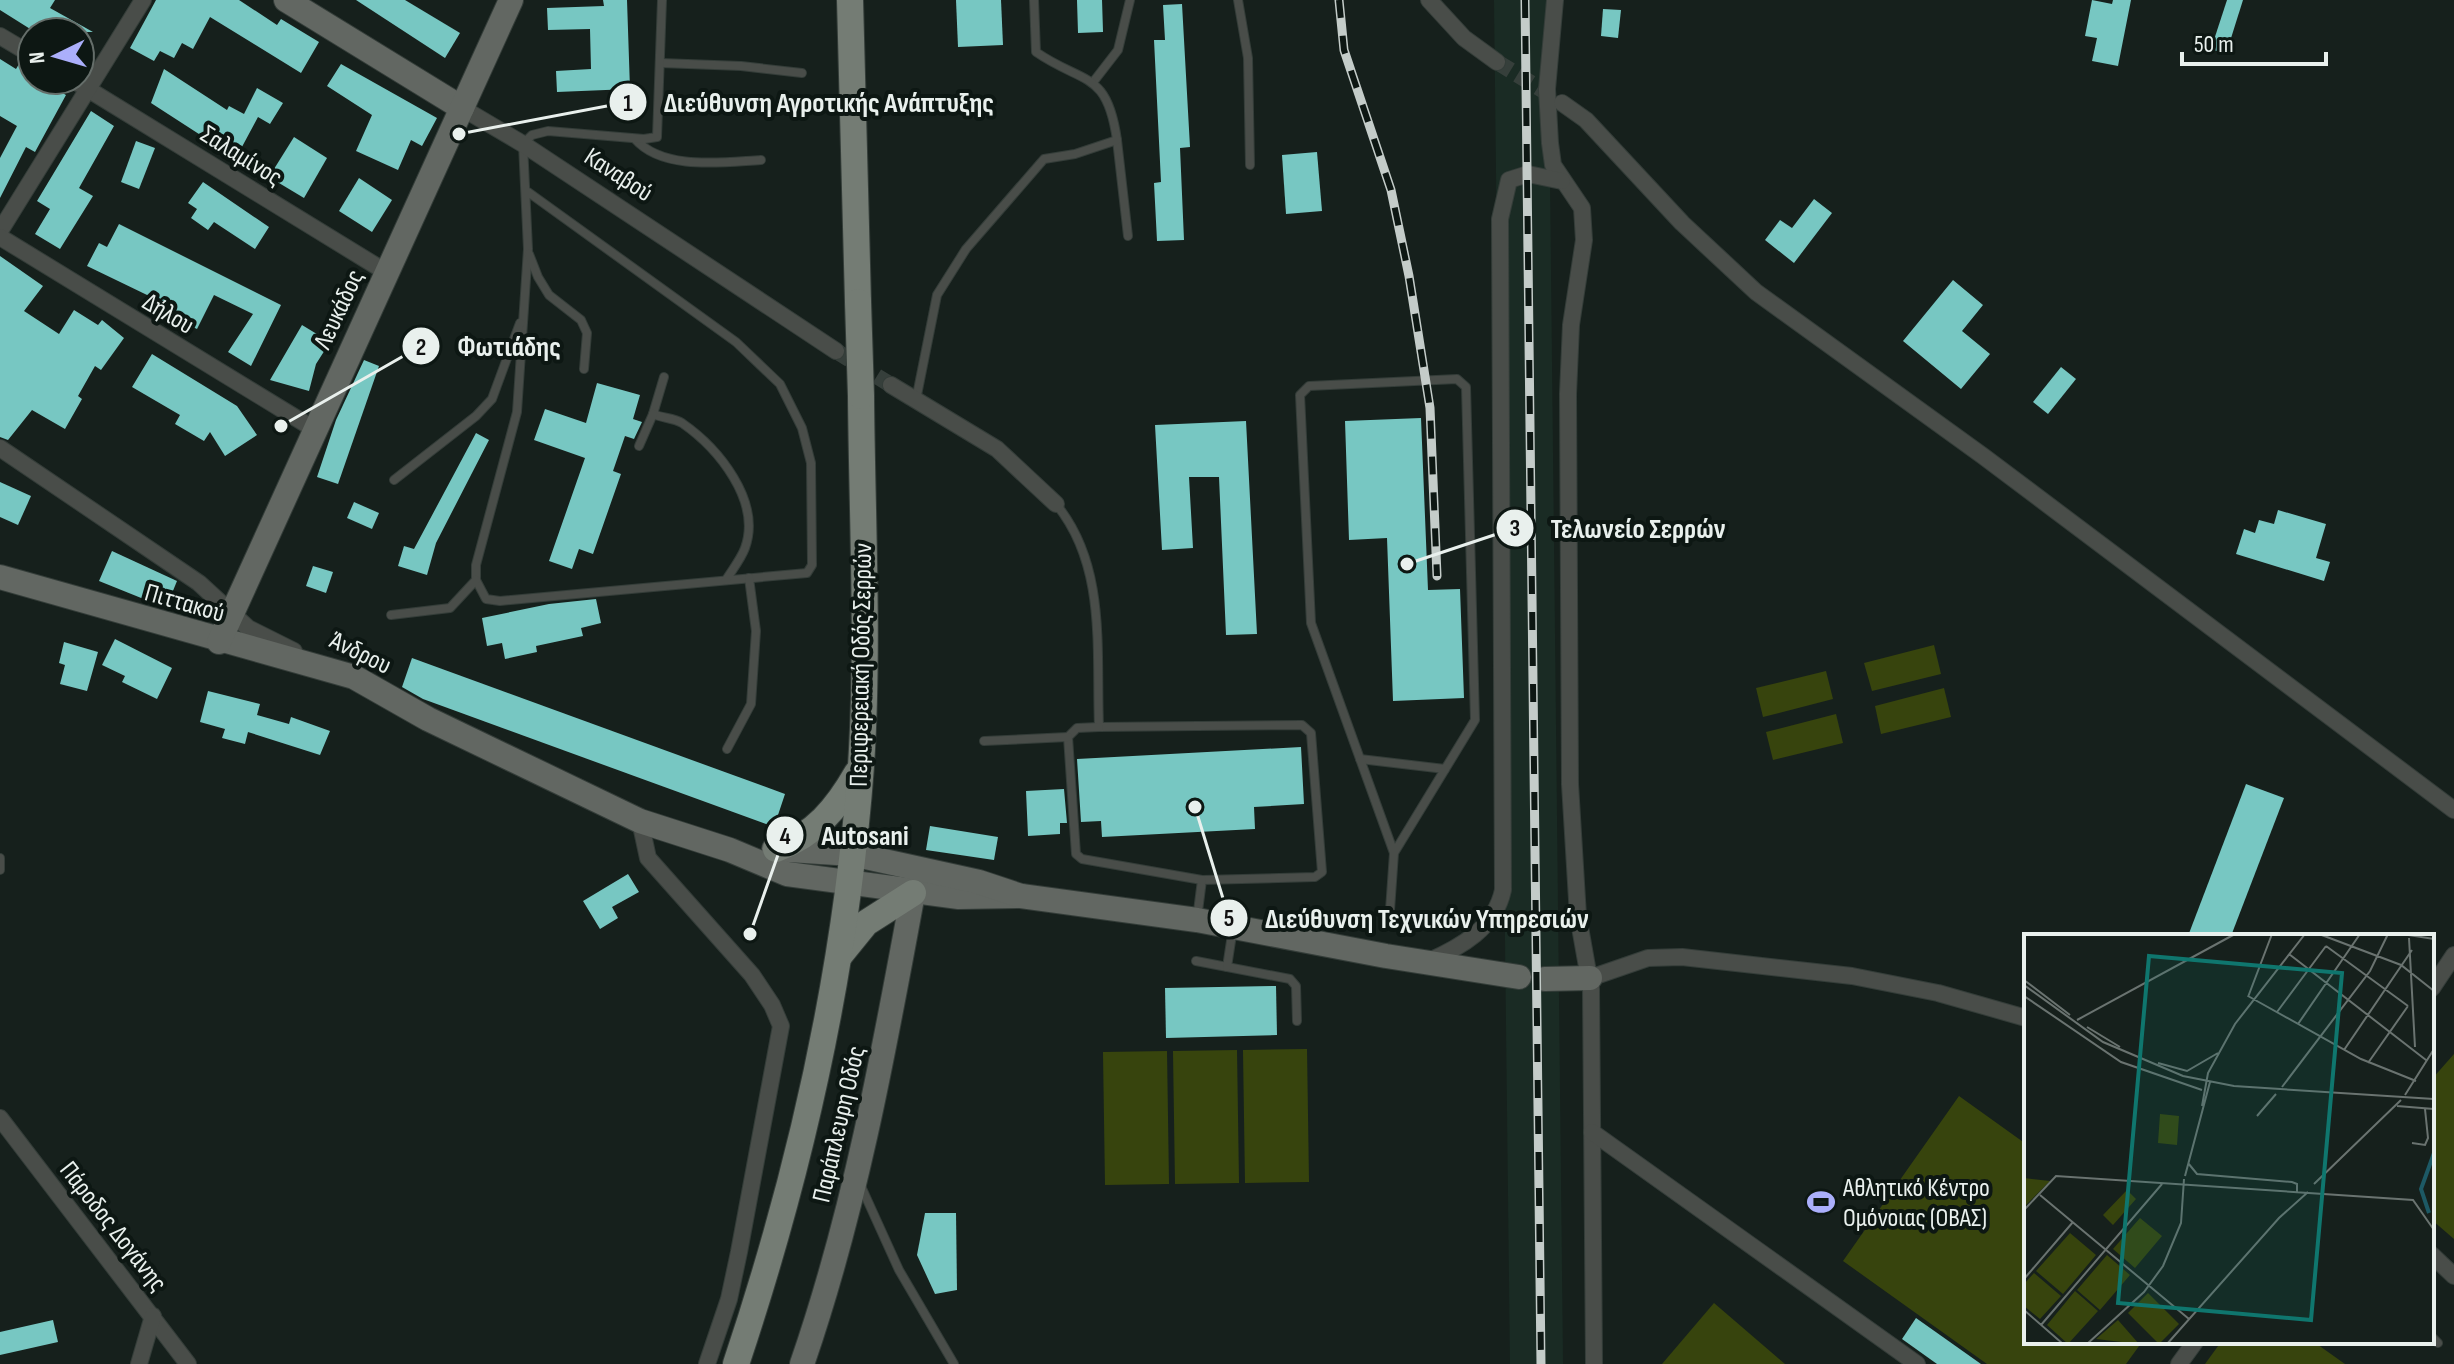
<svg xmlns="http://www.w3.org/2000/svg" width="2454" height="1364" font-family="'Sofia Sans Condensed',sans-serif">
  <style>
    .built { fill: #1a2b24 }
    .green { fill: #37440d }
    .building { fill: #77c7c2 }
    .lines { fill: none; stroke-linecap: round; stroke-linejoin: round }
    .street-tunnel { stroke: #363f3b; stroke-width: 16; stroke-dasharray: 16 8; stroke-linecap: butt }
    .lane-casing { stroke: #343d39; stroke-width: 10 }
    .street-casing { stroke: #343d39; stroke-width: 18 }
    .secondary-casing { stroke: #343d39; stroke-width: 26 }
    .primary-casing { stroke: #343d39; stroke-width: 28 }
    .lane { stroke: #494d49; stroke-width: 8 }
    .street { stroke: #494d49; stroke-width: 16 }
    .secondary { stroke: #626762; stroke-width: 24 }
    .primary { stroke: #747c74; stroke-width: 26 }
    .rail-casing { stroke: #c4ccc9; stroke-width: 9 }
    .rail { stroke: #0d1713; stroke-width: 6; stroke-dasharray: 18; stroke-linecap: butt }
    .primary-bridge-casing { stroke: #343d39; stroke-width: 28; stroke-linecap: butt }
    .primary-bridge { stroke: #747c74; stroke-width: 26 }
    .labels { text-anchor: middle; stroke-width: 8; stroke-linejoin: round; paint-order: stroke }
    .street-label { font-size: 26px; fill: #e9f0ed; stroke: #0d1713 }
    .poi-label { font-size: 26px; fill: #e9f0ed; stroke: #0d1713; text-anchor: start }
    .inset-river { fill: none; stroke: #1d5965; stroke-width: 4 }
    .inset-road { fill: none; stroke: #6a7370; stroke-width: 2 }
    .view { fill: #0f766e; fill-opacity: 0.15; stroke: #0f766e; stroke-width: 4 }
    .inset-edge { fill: none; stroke: #e9f0ed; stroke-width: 4 }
    .leader { fill: none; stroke: #e9f0ed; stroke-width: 3 }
    .callout-dot { fill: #e9f0ed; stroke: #0d1713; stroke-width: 3 }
    .mark-label { font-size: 24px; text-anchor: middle; font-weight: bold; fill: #111 }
    .callout-label { font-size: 28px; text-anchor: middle; font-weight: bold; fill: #e9f0ed; stroke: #0d1713; stroke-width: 8; stroke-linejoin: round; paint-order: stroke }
  </style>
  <rect width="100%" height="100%" fill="#16201c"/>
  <path class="built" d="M1494,0H1548L1563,1364H1510Z"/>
  <g class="green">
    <path d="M1934,645L1941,674L1872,691L1864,663Z"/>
    <path d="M1826,671L1833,699L1763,717L1756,688Z"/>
    <path d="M1944,688L1951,717L1881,734L1875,706Z"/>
    <path d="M1836,714L1843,743L1773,760L1766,732Z"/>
    <path d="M1307,1049L1309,1182L1245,1183L1243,1050Z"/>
    <path d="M1237,1050L1239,1183L1175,1184L1173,1051Z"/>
    <path d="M1167,1051L1169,1184L1105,1185L1103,1052Z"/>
    <path d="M2454,1054V1239L2432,1220V1079Z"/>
    <path d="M1959,1096L2026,1144V1342H2142L2126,1364H1987L1843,1261Z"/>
    <path d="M1714,1303L1785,1364H1662Z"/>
    <path d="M2221,1342H2314L2345,1364H2205Z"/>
  </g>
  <g class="building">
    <path d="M0,0H55L50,8L93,32H35L0,10Z"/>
    <path d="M156,0H239L277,25L281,19L319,42L301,73L210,17L193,49L182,43L174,58L160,51L154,61L130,48Z"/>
    <path d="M356,0H405L460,33L445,58Z"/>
    <path d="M603,0H627L630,89L557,92L556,71L591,69L590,29L548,30L547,8L604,6Z"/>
    <path d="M956,0H1001L1003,45L958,47Z"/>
    <path d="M1077,0H1102L1103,32L1078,33Z"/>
    <path d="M2092,0L2112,4L2113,0H2131L2118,66L2092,61L2097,38L2085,36Z"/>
    <path d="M2227,0H2243L2226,54L2211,49Z"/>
    <path d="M1182,4L1190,147L1180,148L1184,240L1157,241L1154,183L1161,182L1154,40H1165L1163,5Z"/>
    <path d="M1603,9L1621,10L1618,38L1601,36Z"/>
    <path d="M0,59L16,69L19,64L32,72V80H39L66,95L35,152L26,147L0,198V158L17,126L0,116Z"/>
    <path d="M341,64L437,118L422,146L411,140L398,170L356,151L372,115L327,86Z"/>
    <path d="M164,69L227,110L229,106L244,114L257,88L283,103L270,124L258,117L236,158L151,103Z"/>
    <path d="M91,111L114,126L79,188L93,196L60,249L35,234L50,209L37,201Z"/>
    <path d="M294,137L327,158L304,198L269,177Z"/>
    <path d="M136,141L155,148L139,189L121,182Z"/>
    <path d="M1317,152L1322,211L1286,214L1282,155Z"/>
    <path d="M359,178L392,200L372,232L339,211Z"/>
    <path d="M203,182L269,227L255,249L214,222L208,230L191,218L197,209L188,203Z"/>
    <path d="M1814,199L1832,213L1794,263L1765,240L1780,220L1792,228Z"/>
    <path d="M119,224L281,305L251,366L228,352L253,314L214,295L197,329L170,316L174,308L87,266L99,243L107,247Z"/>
    <path d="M0,256L43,286L24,311L59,334L74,310L98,325L102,320L124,338L101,370L95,366L78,396L82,399L65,429L32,410L8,440L0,437Z"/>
    <path d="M1953,280L1983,305L1962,331L1990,354L1961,389L1903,341Z"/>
    <path d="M302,325L330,342L316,364L309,391L270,380Z"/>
    <path d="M152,354L237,406L257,435L225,456L210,432L204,441L175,424L180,415L132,387Z"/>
    <path d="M364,360L379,366L338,484L317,477L336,420Z"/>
    <path d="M2061,367L2076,379L2048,414L2033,402Z"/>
    <path d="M597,383L640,395L633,419L642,422L634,439L625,436L613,471L621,474L593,554L579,549L572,569L549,561L585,458L534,440L545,409L586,423Z"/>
    <path d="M1421,418L1428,590L1460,589L1464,698L1393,701L1387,538L1349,540L1345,421Z"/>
    <path d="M1246,421L1257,634L1226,635L1219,477H1189L1193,548L1162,550L1155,425Z"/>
    <path d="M476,433L489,440L436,543L427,575L398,566L404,546L414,549Z"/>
    <path d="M0,482L31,496L18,525L0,517Z"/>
    <path d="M354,502L379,513L372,529L347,518Z"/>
    <path d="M2278,510L2326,524L2316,558L2330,562L2324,581L2236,554L2244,529L2255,533L2259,520L2274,524Z"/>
    <path d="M112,551L177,581L166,608L99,581Z"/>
    <path d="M313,566L333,572L326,593L306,586Z"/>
    <path d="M596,599L601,623L581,628L583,636L536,646L537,652L505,659L502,643L487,646L482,618L549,604Z"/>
    <path d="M115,639L172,668L157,699L122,682L125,676L102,665Z"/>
    <path d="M64,642L98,652L87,691L60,684L65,665L59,663Z"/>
    <path d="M412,658L785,794L774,827L423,699L402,687Z"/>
    <path d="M208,691L260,704L257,715L289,724L291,717L330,731L320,755L248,732L245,744L222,738L225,729L200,722Z"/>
    <path d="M1301,747L1304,804L1254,807L1255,829L1102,837L1101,821L1081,822L1077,759Z"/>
    <path d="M2246,784L2284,798L2231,936H2188Z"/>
    <path d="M1064,789L1067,823H1060V834L1028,836L1026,791Z"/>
    <path d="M930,826L998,837L994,860L926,850Z"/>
    <path d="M628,874L639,892L612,907L618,918L600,929L583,901Z"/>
    <path d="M1276,986L1277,1035L1166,1038L1165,988Z"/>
    <path d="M925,1213H956L957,1290L935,1294L917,1255Z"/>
    <path d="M1916,1318L1981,1364H1937L1902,1339Z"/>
    <path d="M53,1320L58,1342L0,1355V1332Z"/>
  </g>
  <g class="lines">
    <g class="street-tunnel">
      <path d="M1497,62L1557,99"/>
      <path d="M836,351L891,385"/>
    </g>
    <g class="lane-casing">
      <g id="lane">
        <path d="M1238,0L1248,58L1250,165"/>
        <path d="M661,63L741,66L802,73"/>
        <path d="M1094,81L1118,50L1130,0"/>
        <path d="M635,139C663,171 723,162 761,160"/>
        <path d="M1117,140L1128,236"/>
        <path d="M528,192L736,342L780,384L802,428L811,463L812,565L807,573L500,601L486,599L476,580V565L517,412L528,249L523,144L532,135L548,131L644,139L657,137L662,0"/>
        <path d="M529,254L538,277L549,295L581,320L587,333L584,369"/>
        <path d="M664,377L653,414C662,418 674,418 682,423C718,448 762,501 745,548C741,559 732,570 726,580"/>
        <path d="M916,400L937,295L966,249L1044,159L1075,154L1117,140C1107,70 1084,85 1036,52L1034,0"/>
        <path d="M639,446L653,414"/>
        <path d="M394,480L476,416L492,399L520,323"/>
        <path d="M1056,504C1107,566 1096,650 1099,727L1302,725L1311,733L1322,872L1315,877L1202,880L1197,919"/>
        <path d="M391,615L450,608L476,580"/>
        <path d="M1099,727L1077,728L1068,737L1076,854L1082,859L1202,880"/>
        <path d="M984,741L1068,737"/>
        <path d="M727,749L751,704L756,631L749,578"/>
        <path d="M1360,759L1445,769"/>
        <path d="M0,858V870"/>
        <path d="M1390,910L1394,853L1311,623L1300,395L1309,386L1457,379L1466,387L1475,720L1394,853"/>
        <path d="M1196,961L1290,979L1296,986L1297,1021"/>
        <path d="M1227,967L1233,928"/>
        <path d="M860,1184L899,1270L954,1364"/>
        <path d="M2432,1337L2438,1343"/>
      </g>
    </g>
    <g class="street-casing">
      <g id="street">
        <path d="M1429,0L1464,38L1497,62"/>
        <path d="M1555,0L1547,89L1550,143L1553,165L1582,208L1584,240L1571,325L1568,394L1570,784L1578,916L1591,989L1594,1364"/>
        <path d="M0,36L32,55"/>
        <path d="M73,80L386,272"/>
        <path d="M1562,103L1586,120L1682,223L1756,292L1983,456L2454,810"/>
        <path d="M462,108L523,144L836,351"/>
        <path d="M0,231L143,0"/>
        <path d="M0,237L314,429"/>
        <path d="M891,385L997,449L1056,504"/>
        <path d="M0,448L199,583L248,628L294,651"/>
        <path d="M640,821L648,858L752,975L772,1005L781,1026L739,1252L729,1299L707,1364"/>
        <path d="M1427,962C1461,947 1495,928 1503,890L1500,219L1509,180L1528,174L1562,181"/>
        <path d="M1590,978L1648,958L1682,957L1852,976L1938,993L2026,1018"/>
        <path d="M2432,988L2454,955"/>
        <path d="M0,1118L188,1364"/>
        <path d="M1592,1132L1917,1364"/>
        <path d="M2432,1255L2454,1276"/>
        <path d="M139,1364L153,1316"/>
        <path d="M2179,1364L2195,1342"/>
      </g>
    </g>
    <g class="secondary-casing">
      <g id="secondary">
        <path d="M286,0L462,108"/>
        <path d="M0,577L354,677L428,719L640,821L730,850L787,874L959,897L1021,896"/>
        <path d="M219,642L511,0"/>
        <path d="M774,849L852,854L979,882L1021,896L1197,920L1386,956L1519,977"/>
        <path d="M1545,979L1590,978"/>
        <path d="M802,1364C855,1211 884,1051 913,893"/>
      </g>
    </g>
    <g class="primary-casing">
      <g id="primary">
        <path d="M850,0L858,302"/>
        <path d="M776,849C815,835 837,808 857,773"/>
        <path d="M840,955L866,923L913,893"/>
        <path d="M736,1364C801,1170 846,970 861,766C869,643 862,519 861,396"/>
      </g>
    </g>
    <use href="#lane" class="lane"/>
    <use href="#street" class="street"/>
    <use href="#secondary" class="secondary"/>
    <use href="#primary" class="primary"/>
    <g class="rail-casing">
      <g id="rail">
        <path d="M1339,0L1344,50L1391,190L1409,276L1430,408L1437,576"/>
        <path d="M1525,0L1541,1364"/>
      </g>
    </g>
    <use href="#rail" class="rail"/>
    <g class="primary-bridge-casing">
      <path id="primary-bridge" d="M858,302L861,396"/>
    </g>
    <use href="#primary-bridge" class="primary-bridge"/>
  </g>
  <defs>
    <g id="stadium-bare" transform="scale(2.16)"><path d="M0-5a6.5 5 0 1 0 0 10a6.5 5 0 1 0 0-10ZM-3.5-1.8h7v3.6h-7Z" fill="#abaffb" stroke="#0d1713" stroke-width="2.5" paint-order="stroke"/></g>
  </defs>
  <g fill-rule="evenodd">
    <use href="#stadium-bare" x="1821" y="1202"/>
  </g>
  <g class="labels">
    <g class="street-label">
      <text transform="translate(242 155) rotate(32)" y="9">Σαλαμίνος</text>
      <text transform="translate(619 174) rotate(33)" y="9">Καναβού</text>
      <text transform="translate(338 309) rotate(-65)" y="9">Λευκάδος</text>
      <text transform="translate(169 313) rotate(31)" y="9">Δήλου</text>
      <text transform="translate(185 602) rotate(16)" y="9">Πιττακού</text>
      <text transform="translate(361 652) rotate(26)" y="9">Άνδρου</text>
      <text transform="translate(860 665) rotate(-89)" y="9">Περιφερειακή Οδός Σερρών</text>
      <text transform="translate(838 1124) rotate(-77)" y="9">Παράπλευρη Οδός</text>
      <text transform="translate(114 1226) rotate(52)" y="9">Πάροδος Δογάνης</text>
    </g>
    <g class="poi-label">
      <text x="1843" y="1196">Αθλητικό Κέντρο<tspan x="1843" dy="30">Ομόνοιας (ΟΒΑΣ)</tspan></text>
    </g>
  </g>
  <g transform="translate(2024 934)">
    <rect width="410" height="410" fill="#16201c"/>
    <path d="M136,180L155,182L153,211L134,209ZM0,244L26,247L0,273ZM103,256L112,265L89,291L79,281ZM116,284L138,302L111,334L89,315ZM46,299L72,321L39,360L12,337ZM83,321L106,341L76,376L53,356ZM10,339L37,362L16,385L0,372V350ZM51,357L74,377L44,410L23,391ZM124,359L155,390L135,410L104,379ZM94,386L115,410L72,405Z" fill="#37440d"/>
    <path class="inset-river" d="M405,279L397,255L410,219"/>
    <path class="inset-road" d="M295,0L377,31L410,57M378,0L410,5M385,4L391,113M302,12L384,72M265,20L402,126M0,46L46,81M0,51L79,108L159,142L210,152L410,165M0,62L97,128L178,156M224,62L337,125L392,147M224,63L248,0M253,78L302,12M53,86L211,0M274,90L336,0M63,93L96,113M320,116L388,16M134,129L163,137L194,119M344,129L384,72M258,153L346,37L364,0M381,161L410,115M178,172L184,139L211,90L281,0M373,172L410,175M233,182L252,160M388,209L401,211L404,204L401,175M164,229L173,240L268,248L273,250V258M161,242L186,148M290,250L377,166M16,261L165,385M0,276L32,242L389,266L410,296M0,345L49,288M0,376L39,410M17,391L138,250M63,410L120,358L139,332L157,289L160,245M143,410L255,284L284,258"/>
    <path class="view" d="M125,22L318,39L287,386L94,369Z"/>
    <rect width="410" height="410" class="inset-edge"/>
  </g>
  <path class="leader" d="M459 134L628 102M281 426L421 346M1407 564L1515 528M750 934L785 835M1195 807L1229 918"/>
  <g class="callout-dot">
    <circle cx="459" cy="134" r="8"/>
    <circle cx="281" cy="426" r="8"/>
    <circle cx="1407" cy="564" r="8"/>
    <circle cx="750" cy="934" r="8"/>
    <circle cx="1195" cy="807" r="8"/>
    <circle cx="628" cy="102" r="20"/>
    <circle cx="421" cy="346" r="20"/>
    <circle cx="1515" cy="528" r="20"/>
    <circle cx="785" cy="835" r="20"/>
    <circle cx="1229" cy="918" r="20"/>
  </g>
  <g class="mark-label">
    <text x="628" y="111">1</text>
    <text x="421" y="355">2</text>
    <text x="1515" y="536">3</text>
    <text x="785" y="844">4</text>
    <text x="1229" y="926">5</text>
  </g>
  <g class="callout-label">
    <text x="829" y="112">Διεύθυνση Αγροτικής Ανάπτυξης</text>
    <text x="509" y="356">Φωτιάδης</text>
    <text x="1638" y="538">Τελωνείο Σερρών</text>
    <text x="865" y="845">Autosani</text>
    <text x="1427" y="928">Διεύθυνση Τεχνικών Υπηρεσιών</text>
  </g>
  <g transform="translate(56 56) rotate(265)"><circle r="38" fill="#0d1713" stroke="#656e6a" stroke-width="2"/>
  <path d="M0-6L14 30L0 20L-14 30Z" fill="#abaffb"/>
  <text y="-12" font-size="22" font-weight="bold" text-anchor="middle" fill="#e9f0ed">N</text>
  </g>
  <path d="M2182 52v12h144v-12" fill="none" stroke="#e9f0ed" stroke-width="4"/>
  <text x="2194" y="52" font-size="24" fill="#e9f0ed" stroke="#0d1713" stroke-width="6" paint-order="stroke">50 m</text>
</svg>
